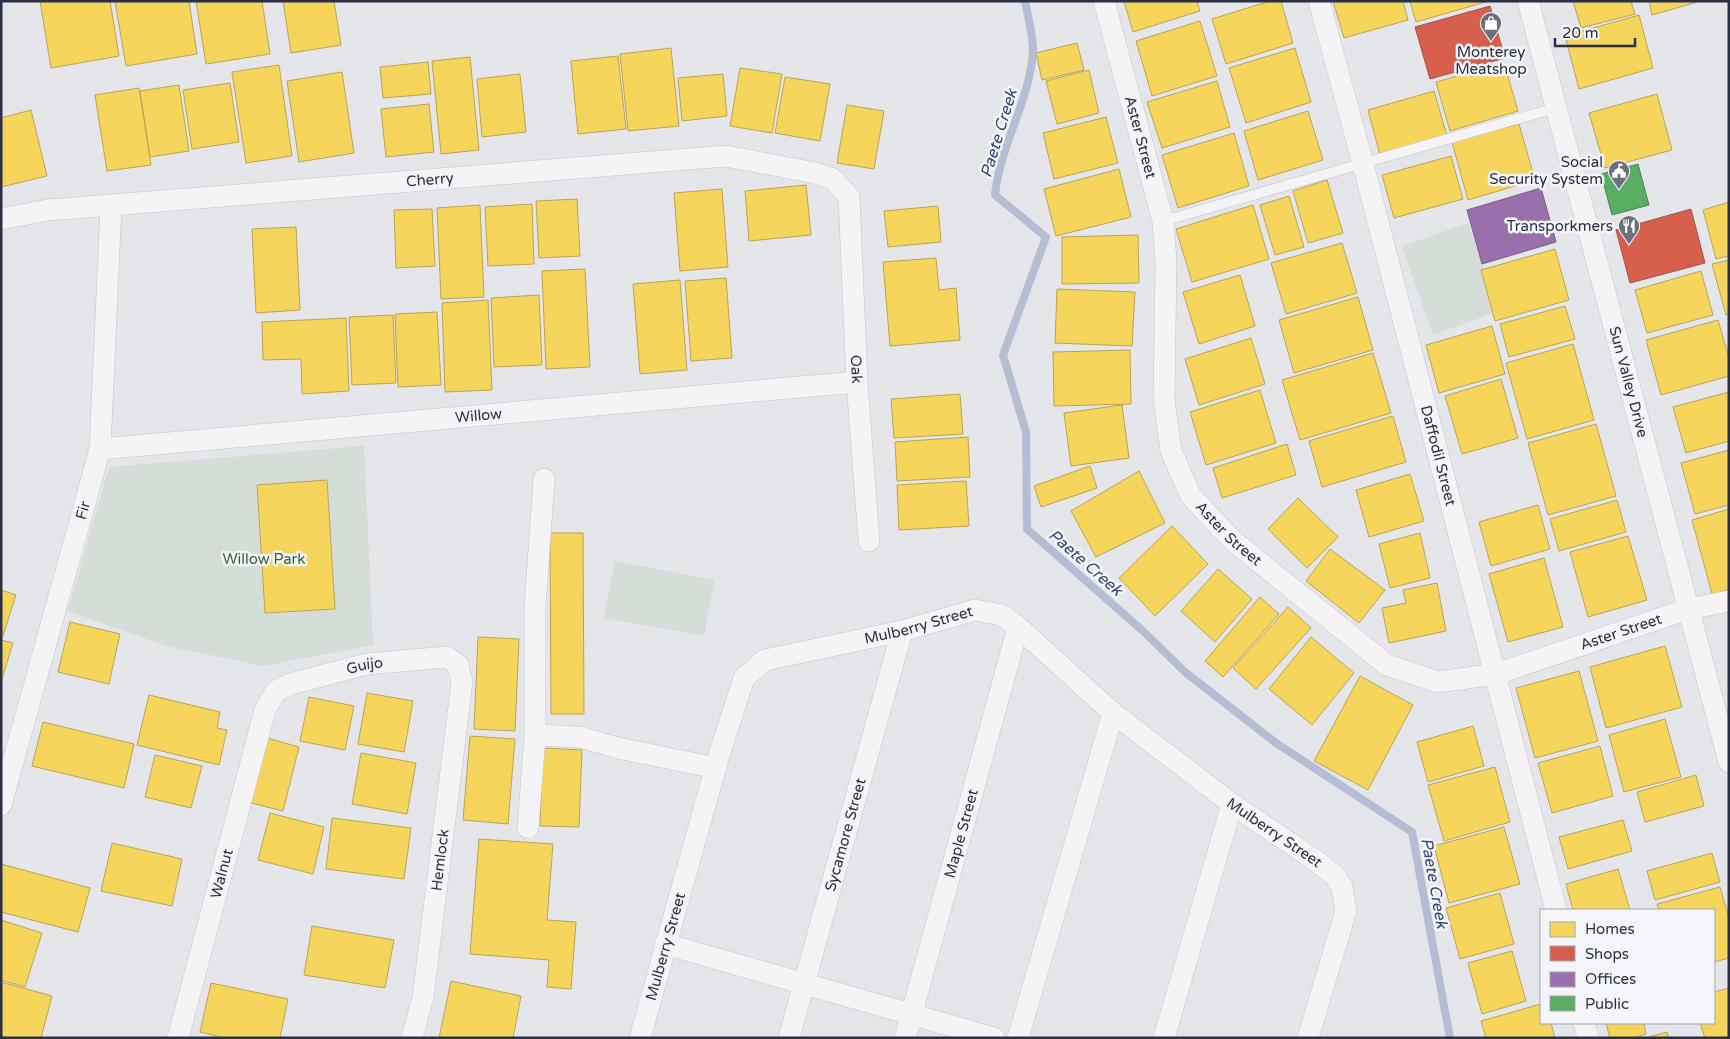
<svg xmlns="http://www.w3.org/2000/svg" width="1730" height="1039" font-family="'Varela Round',sans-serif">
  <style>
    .green { fill: #d4ddd6 }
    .homes { fill: #f6d55c; stroke: #b9a455 }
    .shops { fill: #d6604d; stroke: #a3524a }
    .offices { fill: #9970ab; stroke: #785d8c }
    .public { fill: #5aae61; stroke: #4c8858 }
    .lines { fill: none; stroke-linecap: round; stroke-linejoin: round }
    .stream { stroke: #b4bdd4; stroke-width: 8 }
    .service-casing { stroke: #c3c4c8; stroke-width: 11 }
    .minor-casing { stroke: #c3c4c8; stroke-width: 22 }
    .service { stroke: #f4f4f6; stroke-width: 10 }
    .minor { stroke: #f4f4f6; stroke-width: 21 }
    .labels { text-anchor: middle; stroke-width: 5; stroke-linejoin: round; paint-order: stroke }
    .poi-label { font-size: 15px; fill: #2b3044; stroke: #f3f5f8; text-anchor: end }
    .street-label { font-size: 15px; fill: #2b3044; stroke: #f3f5f8 }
    .park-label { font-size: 15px; fill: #395f39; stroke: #f3f5f8 }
    .water-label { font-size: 16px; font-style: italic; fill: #354777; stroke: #f3f5f8 }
  </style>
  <rect width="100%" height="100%" fill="#e5e6ea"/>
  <g class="green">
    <path d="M1468,223L1499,311L1433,335L1402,246Z"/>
    <path d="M364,446L373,645L263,666L167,646L68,611L109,467Z"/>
    <path d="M615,561L714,580L704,636L604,618Z"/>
  </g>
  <g class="homes">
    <path d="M40,1H110L119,56L51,68Z"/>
    <path d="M115,1H189L197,54L126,66Z"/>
    <path d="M196,1H262L270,54L206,64Z"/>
    <path d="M283,1H334L341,45L291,53Z"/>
    <path d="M1124,1H1197L1200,11L1133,32Z"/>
    <path d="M1270,1H1281L1293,43L1226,64L1212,19Z"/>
    <path d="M1333,1H1403L1408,20L1344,38Z"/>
    <path d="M1410,1H1489L1416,22Z"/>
    <path d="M1573,1H1631L1635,14L1581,28Z"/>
    <path d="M1649,1H1701L1652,15Z"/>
    <path d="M1639,15L1653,68L1579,89L1565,36Z"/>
    <path d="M1200,21L1217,76L1152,96L1136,41Z"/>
    <path d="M1077,43L1084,70L1042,80L1036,53Z"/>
    <path d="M671,48L679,126L628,131L620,54Z"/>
    <path d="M1295,48L1311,102L1246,123L1229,68Z"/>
    <path d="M618,56L626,129L578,134L571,61Z"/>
    <path d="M470,57L479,150L441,154L432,61Z"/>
    <path d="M428,62L431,94L383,98L380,67Z"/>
    <path d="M1504,63L1518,111L1450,131L1436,82Z"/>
    <path d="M279,65L292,156L246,163L232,72Z"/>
    <path d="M740,68L782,74L772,133L730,126Z"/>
    <path d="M1089,70L1099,113L1057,124L1046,81Z"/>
    <path d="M342,72L354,153L299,162L287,81Z"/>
    <path d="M520,74L526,132L482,137L477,79Z"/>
    <path d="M723,74L727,116L682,121L678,78Z"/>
    <path d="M785,77L830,84L820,141L775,133Z"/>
    <path d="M1217,81L1230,127L1162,148L1147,102Z"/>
    <path d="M230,83L239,142L192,149L183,90Z"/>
    <path d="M179,85L189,151L150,157L140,91Z"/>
    <path d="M139,88L151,165L107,171L95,95Z"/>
    <path d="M1434,91L1447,136L1380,155L1368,110Z"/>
    <path d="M1657,94L1672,150L1605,168L1589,113Z"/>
    <path d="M429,104L434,152L386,157L381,109Z"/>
    <path d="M847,105L884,111L874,169L837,163Z"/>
    <path d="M31,110L47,176L1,187V118Z"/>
    <path d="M1308,111L1323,160L1258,180L1244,131Z"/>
    <path d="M1106,117L1118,163L1054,179L1043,133Z"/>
    <path d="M1519,124L1535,180L1468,200L1452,142Z"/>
    <path d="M1234,133L1249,186L1178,208L1162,155Z"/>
    <path d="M1451,156L1463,199L1394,218L1382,175Z"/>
    <path d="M1119,169L1131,217L1056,236L1044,189Z"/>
    <path d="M1327,180L1343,233L1308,243L1293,191Z"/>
    <path d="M806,185L811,235L749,241L745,191Z"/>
    <path d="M722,189L728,267L680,271L674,193Z"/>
    <path d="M1289,196L1304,247L1275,255L1260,205Z"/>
    <path d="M577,199L580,256L539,258L536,201Z"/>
    <path d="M1729,202V256L1716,259L1703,210Z"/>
    <path d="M532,204L534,264L488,266L485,207Z"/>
    <path d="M480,205L484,297L441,299L437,208Z"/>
    <path d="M1253,205L1269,259L1192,282L1176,229Z"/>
    <path d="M938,206L941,242L888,247L884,211Z"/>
    <path d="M432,209L435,266L396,268L394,210Z"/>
    <path d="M296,227L300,310L256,313L252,229Z"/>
    <path d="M1138,235L1139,283L1062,284V237Z"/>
    <path d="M1342,243L1357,293L1286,314L1271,263Z"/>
    <path d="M1555,249L1569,300L1495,321L1481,270Z"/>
    <path d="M936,258L939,290L956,288L960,340L890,346L883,262Z"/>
    <path d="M1729,260V314L1726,315L1712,264Z"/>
    <path d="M585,269L590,367L546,369L542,271Z"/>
    <path d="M1701,271L1713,315L1647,333L1635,290Z"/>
    <path d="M1240,275L1255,326L1199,344L1183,292Z"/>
    <path d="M726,278L732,358L691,361L685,281Z"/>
    <path d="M680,280L687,370L640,374L633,284Z"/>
    <path d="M1057,289L1135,292L1132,346L1055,343Z"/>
    <path d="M539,295L542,365L494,367L491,298Z"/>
    <path d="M1358,297L1373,350L1294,373L1279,320Z"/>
    <path d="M488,300L492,390L445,392L442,303Z"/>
    <path d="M1565,306L1575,339L1509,357L1500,324Z"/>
    <path d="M437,312L441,385L398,387L395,314Z"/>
    <path d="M393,315L396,383L352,385L349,317Z"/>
    <path d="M346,318L349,391L302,394L301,359L263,360L262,322Z"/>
    <path d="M1718,320L1729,358V376L1661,395L1646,340Z"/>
    <path d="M1492,326L1505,374L1439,393L1426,345Z"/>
    <path d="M1251,338L1265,384L1199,405L1185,359Z"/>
    <path d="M1573,344L1594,420L1527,439L1506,363Z"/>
    <path d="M1130,350L1131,404L1054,406L1053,352Z"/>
    <path d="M1373,353L1391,413L1300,440L1282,380Z"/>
    <path d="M1501,379L1518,438L1462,454L1445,396Z"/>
    <path d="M1260,390L1276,443L1206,465L1190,412Z"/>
    <path d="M1729,392V441L1686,453L1673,407Z"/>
    <path d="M960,394L963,434L894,438L891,399Z"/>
    <path d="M1122,405L1129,458L1071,466L1064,413Z"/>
    <path d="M1393,416L1406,462L1322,487L1309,441Z"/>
    <path d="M1596,424L1616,496L1548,515L1528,443Z"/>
    <path d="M968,437L970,477L897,481L895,442Z"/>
    <path d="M1287,444L1296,475L1222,498L1213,468Z"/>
    <path d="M1729,450V505L1695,514L1681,463Z"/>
    <path d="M1090,466L1097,488L1041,507L1034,486Z"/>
    <path d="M1139,471L1165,523L1096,557L1071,511Z"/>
    <path d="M1410,474L1424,521L1369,537L1356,490Z"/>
    <path d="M327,480L335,609L265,613L257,485Z"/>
    <path d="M966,481L969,526L899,530L897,485Z"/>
    <path d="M1298,498L1338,537L1307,568L1268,529Z"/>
    <path d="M1617,500L1626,532L1559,551L1550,519Z"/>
    <path d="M1538,505L1550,549L1491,566L1479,522Z"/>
    <path d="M1729,509V590L1712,594L1692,520Z"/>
    <path d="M1172,526L1208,564L1155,616L1119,578Z"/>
    <path d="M550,533H583L584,714H551Z"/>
    <path d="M1420,533L1430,578L1390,588L1379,544Z"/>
    <path d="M1628,536L1647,600L1588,617L1570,552Z"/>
    <path d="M1330,549L1385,590L1359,623L1306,581Z"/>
    <path d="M1544,558L1563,627L1508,642L1489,574Z"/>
    <path d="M1218,569L1252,599L1215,642L1181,611Z"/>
    <path d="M1437,583L1446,631L1389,643L1382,608L1406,603L1403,590Z"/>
    <path d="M1,590L16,595L3,636H1Z"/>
    <path d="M1260,597L1279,614L1223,677L1205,661Z"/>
    <path d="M1288,607L1311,628L1256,689L1233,668Z"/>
    <path d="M70,622L120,634L109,684L58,672Z"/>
    <path d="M478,637L519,639L515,731L474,729Z"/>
    <path d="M1311,637L1354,673L1312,725L1269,689Z"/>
    <path d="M1,640L13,643L1,682Z"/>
    <path d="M1665,646L1682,707L1606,728L1590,667Z"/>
    <path d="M1579,671L1598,741L1535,758L1516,688Z"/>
    <path d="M1360,676L1413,705L1368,790L1314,761Z"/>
    <path d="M367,693L413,701L404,752L358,744Z"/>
    <path d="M149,695L220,712L217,728L227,730L219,765L137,745Z"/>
    <path d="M309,697L354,706L345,750L300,741Z"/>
    <path d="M1665,719L1681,777L1624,792L1609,735Z"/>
    <path d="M43,722L134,744L124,788L32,766Z"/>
    <path d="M1473,726L1484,766L1428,782L1417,742Z"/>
    <path d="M470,736L515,739L508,824L463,820Z"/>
    <path d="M267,738L299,747L283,811L251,803Z"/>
    <path d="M1600,746L1613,796L1552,813L1538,763Z"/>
    <path d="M543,748L582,750L579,827L540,826Z"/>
    <path d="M361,753L416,763L407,814L352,804Z"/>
    <path d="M155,755L202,766L191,808L145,797Z"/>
    <path d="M1495,767L1510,822L1444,841L1428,785Z"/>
    <path d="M1696,775L1704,806L1645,822L1637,792Z"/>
    <path d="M270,813L324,827L313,874L258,860Z"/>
    <path d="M332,818L411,828L404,879L326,869Z"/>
    <path d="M1623,820L1632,851L1568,869L1559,837Z"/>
    <path d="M1504,827L1520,884L1449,903L1434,846Z"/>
    <path d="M479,839L553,844L547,920L576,922L571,989L547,987L549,960L470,954Z"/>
    <path d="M112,843L182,859L172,906L101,891Z"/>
    <path d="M1712,853L1720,882L1655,900L1647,871Z"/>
    <path d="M1,864L90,888L78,932L1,912Z"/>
    <path d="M1618,869L1630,910H1573L1566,884Z"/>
    <path d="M1720,887L1729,918V958L1714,962V910H1659L1657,904Z"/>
    <path d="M1500,893L1514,944L1460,959L1446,908Z"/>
    <path d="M1,920L42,933L25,987L1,980Z"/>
    <path d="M312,926L394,940L385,988L304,975Z"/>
    <path d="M1512,951L1526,1001L1482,1014L1468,963Z"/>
    <path d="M451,981L521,996L513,1038H439Z"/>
    <path d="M1,982L52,996L41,1038H7L1,1036Z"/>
    <path d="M211,983L288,999L280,1038H225L200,1032Z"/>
    <path d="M1729,988V1038H1705L1700,1023H1714V992Z"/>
    <path d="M1541,1004V1023H1551L1555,1038H1486L1481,1021Z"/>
    <path d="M1606,1023H1644L1646,1034L1632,1038H1610Z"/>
    <path d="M1667,1032L1669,1038H1645Z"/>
  </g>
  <g class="shops">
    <path d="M1490,6L1505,58L1430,79L1415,27Z"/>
    <path d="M1691,209L1705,263L1630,283L1616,230Z"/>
  </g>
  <path class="offices" d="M1541,188L1556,242L1482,264L1467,210Z"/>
  <path class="public" d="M1638,164L1649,205L1612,215L1601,174Z"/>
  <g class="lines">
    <path class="stream" d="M1025,1C1028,17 1033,35 1033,51C1030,101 1000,145 995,195L1046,237L1003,355L1026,432L1027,529L1143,631L1185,672L1276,743L1412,832L1450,1038"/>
    <g class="service-casing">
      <path id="service" d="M1163,221L1555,108"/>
    </g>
    <g class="minor-casing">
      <g id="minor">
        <path id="s1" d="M1104,1L1163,221L1166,261L1164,400L1171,451L1191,496L1232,540L1387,665L1438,682L1496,674L1688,609L1729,601"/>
        <path id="s2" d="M1319,1L1363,164L1556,910"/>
        <path id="s3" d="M1528,1L1729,762"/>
        <path id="s4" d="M1,219L48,210L726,156L815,173L833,179L849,197L857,382L869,541"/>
        <path id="s5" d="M100,449L857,382"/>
        <path d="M535,735L580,737L618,748L716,768"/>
        <path id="s6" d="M1,805L100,449L111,206"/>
        <path d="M528,828L535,735V607L544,479"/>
        <path d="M665,944L994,1038"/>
        <path d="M1584,1023L1588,1038"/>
        <path id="s7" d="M178,1038L265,710L276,691L290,684L367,664L447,657L458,665L462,682L423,997L412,1038"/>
        <path id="s8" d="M640,1038L719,755L744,678L765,660L902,631L975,610L1002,615L1018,627L1113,713L1232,804L1315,860L1335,876L1342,887L1346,911L1308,1038"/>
        <path id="s9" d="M789,1038L902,631"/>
        <path id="s10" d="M905,1038L1018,627"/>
        <path d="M1018,1038L1113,713"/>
        <path d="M1164,1038L1232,804"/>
      </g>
    </g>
    <use href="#service" class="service"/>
    <use href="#minor" class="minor"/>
  </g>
  <defs>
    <g id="shop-pin" transform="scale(1.125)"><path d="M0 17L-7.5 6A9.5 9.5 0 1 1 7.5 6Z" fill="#6c707e" stroke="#f3f5f8"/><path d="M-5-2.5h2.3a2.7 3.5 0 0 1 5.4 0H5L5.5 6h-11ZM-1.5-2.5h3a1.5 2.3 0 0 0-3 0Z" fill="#fff"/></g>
    <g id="civic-pin" transform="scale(1.125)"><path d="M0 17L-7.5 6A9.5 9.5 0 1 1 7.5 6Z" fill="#6c707e" stroke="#f3f5f8"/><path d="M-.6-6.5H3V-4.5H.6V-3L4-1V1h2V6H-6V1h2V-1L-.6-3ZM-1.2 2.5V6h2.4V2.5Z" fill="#fff"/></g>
    <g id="restaurant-pin" transform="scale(1.125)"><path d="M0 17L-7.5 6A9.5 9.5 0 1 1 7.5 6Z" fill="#6c707e" stroke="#f3f5f8"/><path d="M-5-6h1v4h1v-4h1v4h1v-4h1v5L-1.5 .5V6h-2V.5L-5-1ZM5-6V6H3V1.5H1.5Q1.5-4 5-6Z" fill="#fff"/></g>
  </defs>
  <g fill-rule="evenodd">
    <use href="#shop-pin" x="1491" y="23"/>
    <use href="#civic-pin" x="1619" y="171"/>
    <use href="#restaurant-pin" x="1629" y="226"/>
  </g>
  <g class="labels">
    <g class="poi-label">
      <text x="1491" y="57" text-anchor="middle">Monterey<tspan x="1491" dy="17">Meatshop</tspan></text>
      <text x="1603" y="167">Social<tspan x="1603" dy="17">Security System</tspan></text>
      <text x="1613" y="231">Transporkmers</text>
    </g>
    <g class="street-label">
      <text dy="5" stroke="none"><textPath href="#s1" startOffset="141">Aster Street</textPath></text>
      <text dy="5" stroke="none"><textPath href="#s4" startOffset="431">Cherry</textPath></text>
      <text dy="5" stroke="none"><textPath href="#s4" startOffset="1034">Oak</textPath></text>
      <text dy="5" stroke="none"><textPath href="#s3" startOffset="394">Sun Valley Drive</textPath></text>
      <text dy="5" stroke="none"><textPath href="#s5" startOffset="380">Willow</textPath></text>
      <text dy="5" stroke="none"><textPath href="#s2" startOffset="470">Daffodil Street</textPath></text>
      <text dy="5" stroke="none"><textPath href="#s6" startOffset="306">Fir</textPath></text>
      <text dy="5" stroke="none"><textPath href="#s1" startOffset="561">Aster Street</textPath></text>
      <text dy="5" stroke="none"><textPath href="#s8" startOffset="560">Mulberry Street</textPath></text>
      <text dy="5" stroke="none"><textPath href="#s1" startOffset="1011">Aster Street</textPath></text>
      <text dy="5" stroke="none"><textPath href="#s7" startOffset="454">Guijo</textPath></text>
      <text dy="5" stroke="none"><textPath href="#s10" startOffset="212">Maple Street</textPath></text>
      <text dy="5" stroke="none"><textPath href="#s8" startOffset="995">Mulberry Street</textPath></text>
      <text dy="5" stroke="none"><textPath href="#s9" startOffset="211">Sycamore Street</textPath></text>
      <text transform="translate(440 860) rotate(-83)" y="5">Hemlock</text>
      <text dy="5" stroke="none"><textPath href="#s7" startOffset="170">Walnut</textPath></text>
      <text dy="5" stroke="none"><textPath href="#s8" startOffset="95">Mulberry Street</textPath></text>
    </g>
    <g class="park-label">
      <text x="264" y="564">Willow Park</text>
    </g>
    <g class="water-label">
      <text transform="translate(998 133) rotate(-73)" y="6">Paete Creek</text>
      <text transform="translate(1086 562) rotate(41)" y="6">Paete Creek</text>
      <text transform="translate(1435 883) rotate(80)" y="6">Paete Creek</text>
    </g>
  </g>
  <rect width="1730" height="1039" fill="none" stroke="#2b3044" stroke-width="5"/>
  <rect x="1540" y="909" width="175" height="115" fill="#f3f5f8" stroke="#a3a6b0"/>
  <rect x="1550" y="922" width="25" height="15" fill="#f6d55c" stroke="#a3a6b0"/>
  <text x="1585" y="934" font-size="15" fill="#2b3044">Homes</text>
  <rect x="1550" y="946" width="25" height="15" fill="#d6604d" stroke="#a3a6b0"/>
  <text x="1585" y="959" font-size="15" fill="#2b3044">Shops</text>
  <rect x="1550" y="972" width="25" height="15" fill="#9970ab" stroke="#a3a6b0"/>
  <text x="1585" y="984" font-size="15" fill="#2b3044">Offices</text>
  <rect x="1550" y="996" width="25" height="15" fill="#5aae61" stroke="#a3a6b0"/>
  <text x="1585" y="1009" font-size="15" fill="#2b3044">Public</text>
  <path d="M1555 38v8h80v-8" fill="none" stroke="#2b3044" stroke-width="2.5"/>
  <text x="1562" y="38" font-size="15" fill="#2b3044" stroke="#f3f5f8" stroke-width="4" paint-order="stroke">20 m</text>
</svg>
